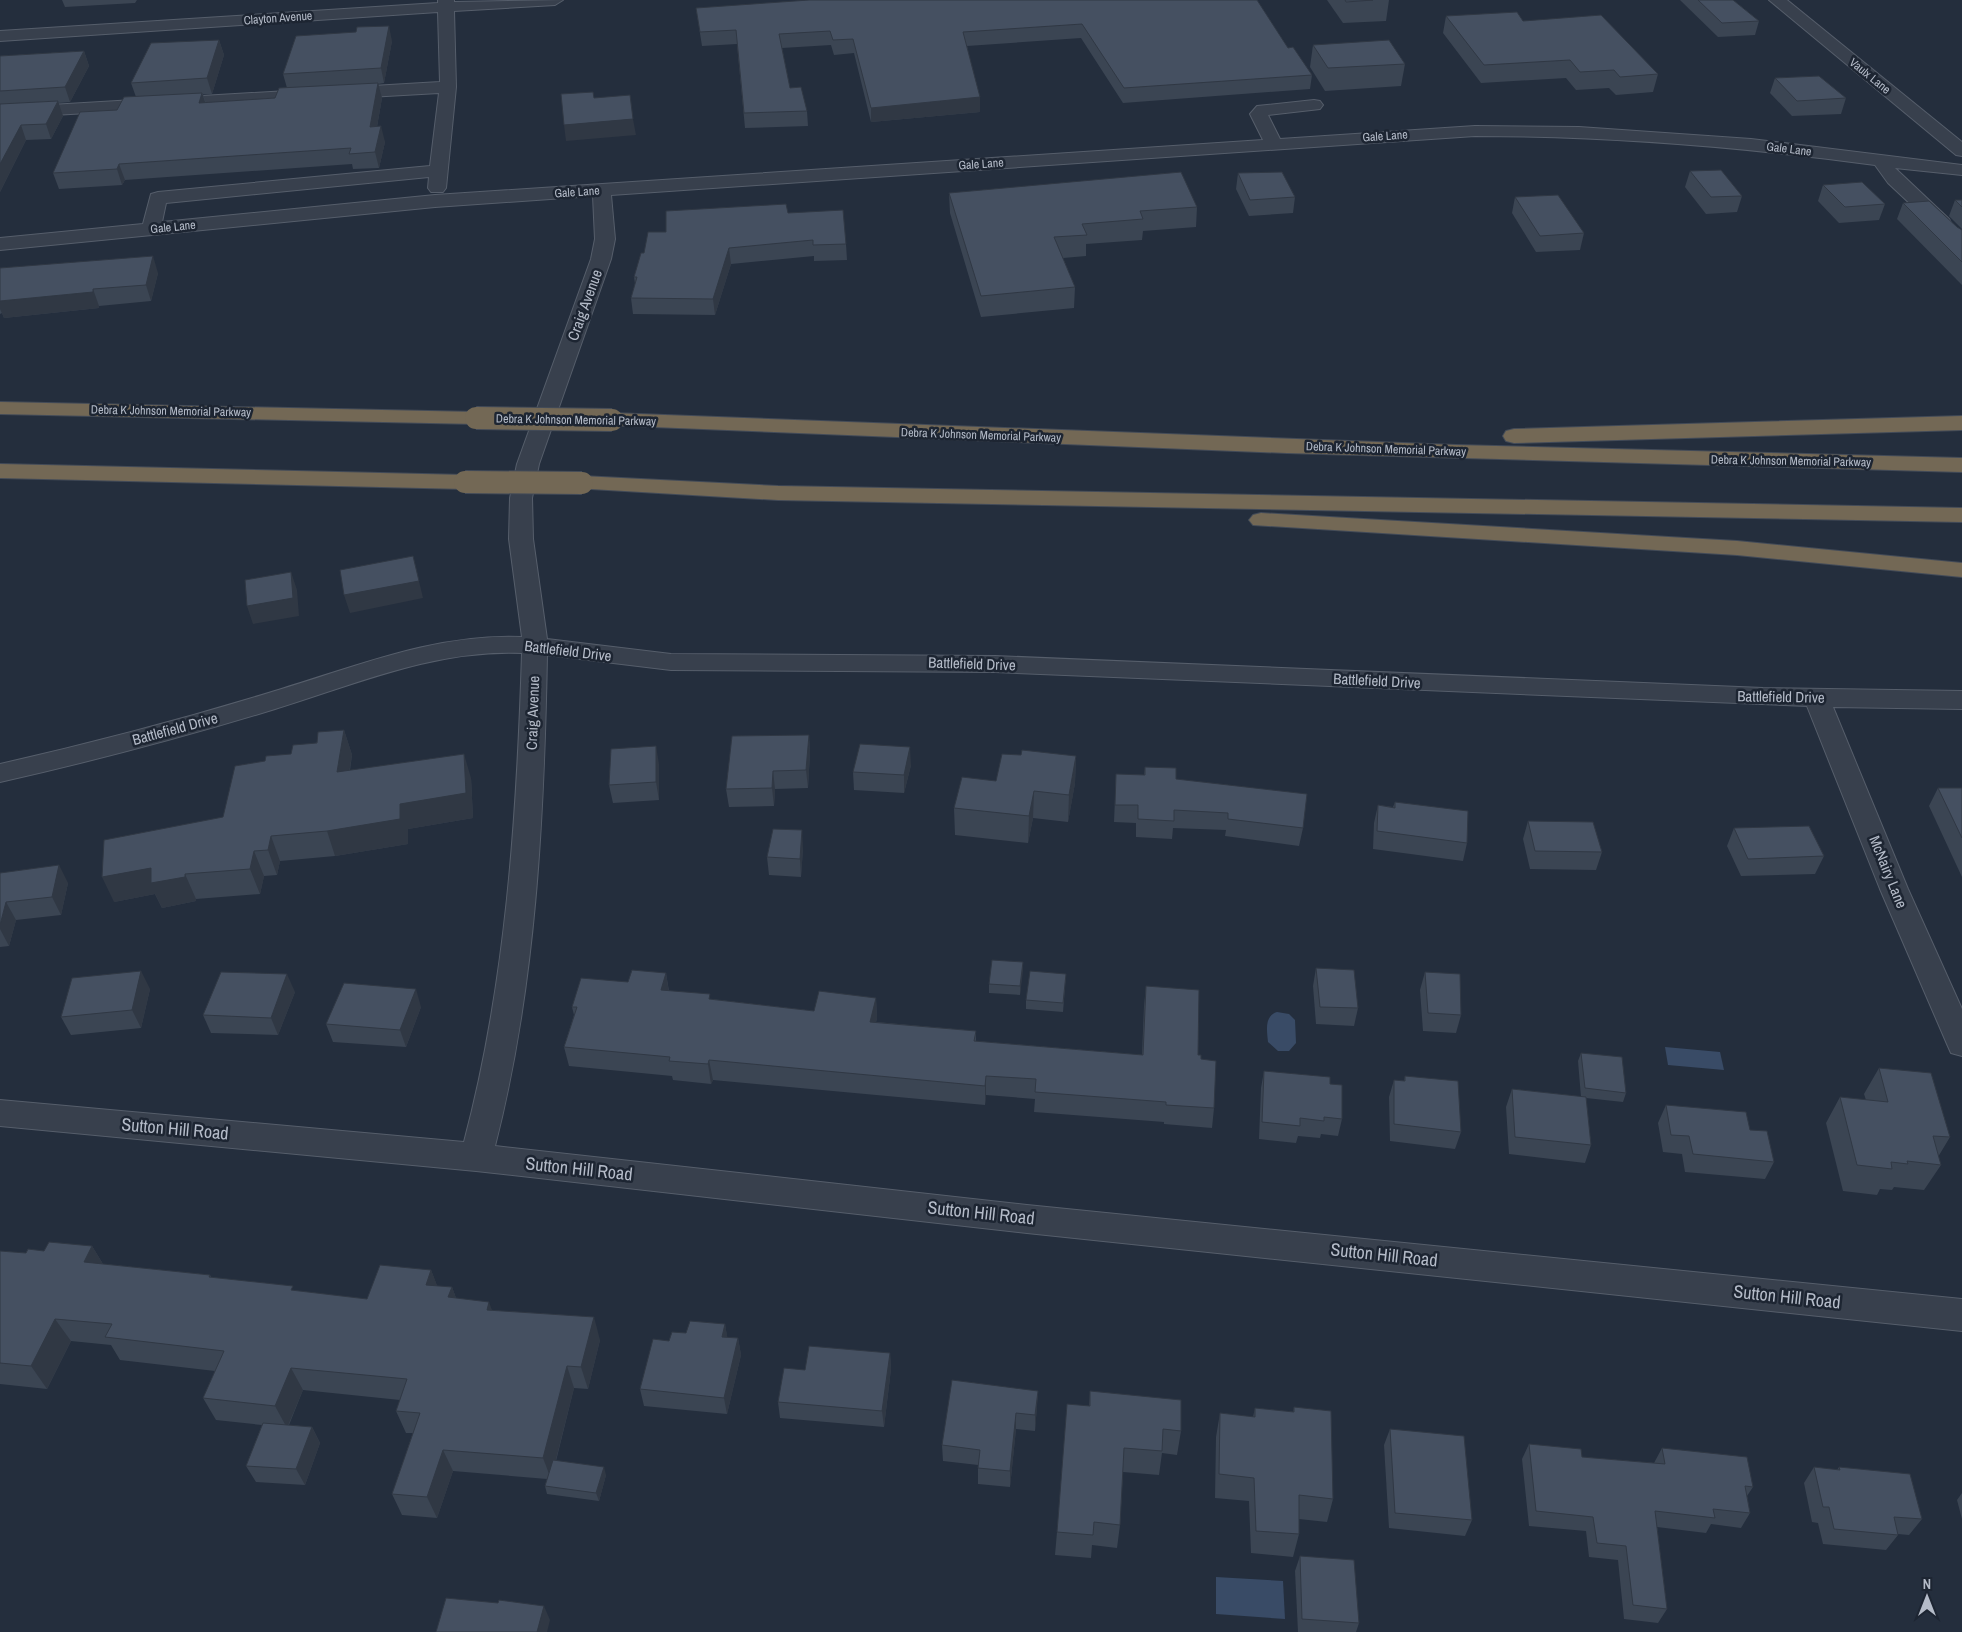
<svg xmlns="http://www.w3.org/2000/svg" width="1962" height="1632" font-family="'Archivo Narrow',sans-serif">
  <style>
    .water { fill: #394b66 }
    .lines { fill: none; stroke-linecap: round; stroke-linejoin: round }
    .minor-casing { stroke: #565e6b; stroke-width: 2 }
    .highway-casing { stroke: #434b58; stroke-width: 2 }
    .minor { fill: #38404d; fill-rule: evenodd }
    .highway { fill: #736855; fill-rule: evenodd }
    .highway-bridge-casing { stroke: #434b58; stroke-width: 24; stroke-linecap: butt }
    .highway-bridge { stroke: #736855; stroke-width: 22 }
    .wall { fill: #3b4553 }
    .shaded-wall { fill: #303844 }
    .building { fill: #455061; stroke: #303844 }
    .labels { text-anchor: middle; stroke-width: 5; stroke-linejoin: round; paint-order: stroke }
    .far-street-label { font-size: 12px; fill: #b4bbc8; stroke: #1d2532 }
    .street-label { font-size: 15px; fill: #b4bbc8; stroke: #1d2532 }
    .near-street-label { font-size: 18px; fill: #b4bbc8; stroke: #1d2532 }
  </style>
  <rect width="100%" height="100%" fill="#242e3d"/>
  <g class="water">
    <path d="M1277,1012L1289,1014L1295,1020L1296,1043L1289,1051H1278L1268,1042C1267,1031 1264,1016 1277,1012Z"/>
    <path d="M1665,1047L1720,1052L1724,1070L1668,1065Z"/>
    <path d="M1216,1577L1283,1581L1285,1619L1216,1614Z"/>
  </g>
  <g class="lines">
    <g class="minor-casing">
      <g id="minor">
        <path d="M438,0H454V2L563,0L555,5L454,11L456,87L446,188L443,192H431L428,188L429,177L166,203L162,222L435,195L1263,140L1250,114L1257,106L1314,100L1320,101L1323,105L1320,109L1268,115L1280,139L1475,126L1579,127L1751,139L1962,165V175L1895,168L1949,219L1951,223L1949,227H1935L1888,183L1875,165C1742,147 1609,136 1475,136L611,195L615,239L611,259L539,464L532,498L533,539L547,639L671,654L995,656L1763,688L1962,691V709L1833,707L1908,889L1962,1009V1056L1951,1053L1947,1044L1880,889L1807,706L995,672L671,670L547,655C544,819 536,986 495,1146L1027,1205L1962,1299V1331L1027,1233L476,1171L0,1126V1100L464,1142C506,984 517,817 522,653C436,649 356,684 275,709C184,737 93,761 0,782V764C93,743 184,719 275,691C355,667 436,633 522,637L509,539L510,498L517,464L591,259L595,239L593,196L435,207L0,250V238L143,224L151,194L158,192L430,166L439,93L0,118V108L440,82L438,12L0,41V31L438,3Z"/>
        <path d="M1769,0H1787L1962,142V156L1956,155Z"/>
      </g>
    </g>
    <g class="highway-casing">
      <g id="highway">
        <path d="M0,402L476,412L484,413L487,418L484,423L476,424L0,414Z"/>
        <path d="M612,413L1456,445L1962,458V472L1287,453L604,425L601,420L604,415Z"/>
        <path d="M1962,416V430L1514,443L1506,441L1503,436L1506,431L1514,429Z"/>
        <path d="M0,464L465,475L473,477L476,482L473,487L465,489L0,478Z"/>
        <path d="M582,476L778,486L1962,508V522L778,500L574,488L571,483L574,478Z"/>
        <path d="M1261,513L1737,541L1962,563V577L1737,555L1253,525L1249,520L1253,515Z"/>
      </g>
    </g>
    <use href="#minor" class="minor"/>
    <use href="#highway" class="highway"/>
    <g class="highway-bridge-casing">
      <g id="highway-bridge">
        <path d="M476,418L612,420"/>
        <path d="M465,482L582,483"/>
      </g>
    </g>
    <use href="#highway-bridge" class="highway-bridge"/>
  </g>
  <g class="wall">
    <path d="M62,0H137L135,3L65,7Z"/>
    <path d="M1257,0L1288,48L1312,75L1310,89L1123,103L1081,38L967,46L980,112L871,122L854,53L834,55L831,45L782,48L790,88L807,111L808,126L745,128L737,44L702,46L696,8Z"/>
    <path d="M1327,0H1389L1386,21L1343,23Z"/>
    <path d="M1680,0H1733L1759,21L1755,35L1718,37Z"/>
    <path d="M1446,16L1523,21L1658,74L1653,92L1616,95L1609,88L1576,90L1566,78L1481,83L1443,33Z"/>
    <path d="M219,40L224,55L212,94H203L206,103L275,98L287,88L283,74L392,41L384,83L378,84L382,98L377,127L385,142L379,168L353,169L352,164L125,180L122,185L59,189L53,173L117,110L136,97L131,83Z"/>
    <path d="M1313,45L1405,64L1401,86L1325,91L1310,67Z"/>
    <path d="M84,51L89,66L70,102L58,103L63,116L51,139L26,140L0,192V56Z"/>
    <path d="M1775,78L1846,98L1841,114L1792,116L1770,93Z"/>
    <path d="M1690,171L1742,196L1737,212L1706,214L1685,187Z"/>
    <path d="M1238,173L1295,197L1293,213L1249,216L1236,189Z"/>
    <path d="M1823,185L1885,204L1879,220L1839,223L1818,201Z"/>
    <path d="M949,193L1197,207L1196,227L1143,231L1142,240L1086,244V256L1063,258L1075,287L1074,308L981,317L950,213Z"/>
    <path d="M1515,197L1584,233L1580,250L1536,252L1512,213Z"/>
    <path d="M1955,200H1962V229L1949,216Z"/>
    <path d="M1903,203L1962,230V285L1897,219Z"/>
    <path d="M788,213L846,244L847,260L814,261V256L731,264L715,315L633,314L631,298L635,284L634,277L644,253L666,232Z"/>
    <path d="M0,268L158,273L151,301L99,306V308L4,318L2,313L0,314Z"/>
    <path d="M344,730L352,755L350,770L471,778L473,818L408,829V844L335,856L280,861L277,875L264,876L260,894L196,899V901L162,908L155,894L114,902L223,817L265,761L291,754Z"/>
    <path d="M809,735L810,753L808,788L775,789L774,806L729,807L726,789Z"/>
    <path d="M1021,755L1076,756L1075,783L1068,822L1033,818L1028,843L955,835L954,808L996,781Z"/>
    <path d="M659,764V800L613,803L609,785Z"/>
    <path d="M911,765L904,793L854,790L853,772Z"/>
    <path d="M1145,767L1303,828L1299,846L1225,836L1226,830L1173,828L1172,839L1136,837V823L1114,822L1116,774L1144,775Z"/>
    <path d="M1938,788H1962V877L1929,806Z"/>
    <path d="M1395,802L1467,843L1463,861L1373,849L1374,823L1378,805L1393,807Z"/>
    <path d="M1528,821L1602,852L1596,870L1530,869L1523,839Z"/>
    <path d="M1734,828L1824,856L1815,874L1741,876L1727,846Z"/>
    <path d="M803,848L801,877L769,875L767,857Z"/>
    <path d="M0,873L68,883L61,915L16,920L9,946L0,947Z"/>
    <path d="M1023,962L1020,995L989,993V984Z"/>
    <path d="M1316,968L1358,1008L1354,1026L1316,1024L1313,986Z"/>
    <path d="M1425,972L1461,1015L1456,1033L1423,1031L1420,990Z"/>
    <path d="M666,973L669,991L711,999L814,1011L876,998L877,1018L876,1022L976,1031V1041L1142,1055L1144,1006L1146,986L1201,1059L1214,1108L1212,1128L1164,1124V1122L1034,1112L1035,1099L986,1095L985,1105L713,1080L711,1084L673,1080L672,1076L569,1066L564,1047L574,1015L572,1007L628,982Z"/>
    <path d="M1066,974L1063,1012L1026,1009V1000Z"/>
    <path d="M150,989L141,1028L71,1035L61,1017Z"/>
    <path d="M295,992L278,1035L211,1033L203,1015Z"/>
    <path d="M421,1007L406,1047L333,1042L326,1024Z"/>
    <path d="M1581,1053L1626,1093L1623,1102L1586,1098L1591,1145L1585,1163L1509,1154L1506,1107L1512,1089L1581,1097L1578,1061Z"/>
    <path d="M1879,1068L1950,1137L1938,1157L1941,1165L1924,1190L1894,1187L1892,1190L1880,1189L1877,1195L1843,1191L1826,1123L1840,1097L1866,1100L1864,1094Z"/>
    <path d="M1264,1071L1330,1084L1342,1119L1338,1136L1321,1134L1320,1138L1298,1136L1296,1143L1259,1139L1261,1088Z"/>
    <path d="M1405,1076L1461,1132L1455,1149L1390,1141L1389,1097L1394,1080L1404,1081Z"/>
    <path d="M1666,1105L1750,1130L1774,1162L1765,1179L1685,1172L1682,1154L1663,1152L1658,1123Z"/>
    <path d="M92,1246L103,1264L210,1275L211,1277L295,1291L367,1299L431,1270L437,1286L452,1287L456,1298L492,1310L600,1340L588,1389L574,1388L556,1461L606,1475L599,1501L547,1494L545,1486L547,1479L453,1471L437,1518L402,1515L392,1494L413,1433H406L396,1411L400,1400L303,1390L289,1425L312,1427L320,1443L305,1485L256,1482L246,1466L262,1425L216,1420L203,1398L215,1371L120,1360L111,1345L71,1341L47,1389L0,1384V1251L26,1253Z"/>
    <path d="M725,1324L727,1337L738,1338L741,1355L727,1414L644,1406L640,1389L669,1341Z"/>
    <path d="M890,1353L891,1369L884,1427L780,1418L778,1402L805,1370Z"/>
    <path d="M1038,1391L1035,1431L1016,1429L1010,1487L978,1484V1465L943,1461L942,1445Z"/>
    <path d="M1090,1391L1181,1431L1177,1455L1162,1453L1159,1475L1123,1472L1120,1525L1117,1548L1092,1545L1091,1558L1055,1555L1057,1532L1089,1406Z"/>
    <path d="M1294,1407L1333,1499L1327,1522L1299,1519V1534L1293,1557L1251,1553L1249,1501L1215,1498L1216,1437L1220,1413L1253,1417L1255,1408L1293,1412Z"/>
    <path d="M1390,1429L1472,1520L1465,1536L1389,1528L1384,1445Z"/>
    <path d="M1529,1444L1582,1457L1654,1463L1662,1448L1753,1487L1747,1496L1750,1513L1741,1528L1711,1524L1706,1533L1657,1527L1667,1609L1658,1623L1624,1619L1618,1560L1589,1557L1586,1531L1529,1526L1522,1459Z"/>
    <path d="M1814,1467L1837,1470L1839,1467L1922,1519L1909,1535L1898,1534V1535L1886,1550L1823,1544L1818,1523L1812,1522L1804,1483Z"/>
    <path d="M1962,1493V1519L1957,1500Z"/>
    <path d="M1300,1556L1359,1623L1356,1632H1298L1295,1571Z"/>
  </g>
  <g class="shaded-wall">
    <path d="M389,26L392,41L384,83L381,68Z"/>
    <path d="M219,40L224,55L212,94L207,78Z"/>
    <path d="M84,51L89,66L70,102L65,87Z"/>
    <path d="M378,83L382,98L374,143L370,127Z"/>
    <path d="M202,93L207,108L199,103Z"/>
    <path d="M980,97V112L871,122V108Z"/>
    <path d="M58,101L63,116L51,139L46,124Z"/>
    <path d="M633,119L636,135L566,141L564,125Z"/>
    <path d="M21,125L26,140L0,192V164Z"/>
    <path d="M381,126L385,142L379,168L375,152Z"/>
    <path d="M119,164L125,180L122,185L117,169Z"/>
    <path d="M729,248L731,264L715,315L713,299Z"/>
    <path d="M153,256L158,273L151,301L146,285Z"/>
    <path d="M93,289L99,306V308L4,318L0,309V301Z"/>
    <path d="M413,556L423,598L350,613L344,595Z"/>
    <path d="M291,572L297,590L299,616L253,624L247,606Z"/>
    <path d="M344,730L352,755L345,797L337,772Z"/>
    <path d="M809,735L810,753L808,788L806,770Z"/>
    <path d="M656,746L659,764V800L656,782Z"/>
    <path d="M910,747L911,765L904,793V775Z"/>
    <path d="M464,754L471,778L473,818L408,829V844L335,856L327,831L400,804Z"/>
    <path d="M1076,756L1075,783L1068,822L1069,795Z"/>
    <path d="M773,771L775,789L774,806L772,788Z"/>
    <path d="M1034,791L1033,818L1028,843L1029,816Z"/>
    <path d="M802,830L803,848L801,877L800,859Z"/>
    <path d="M271,836L280,861L277,875L268,850Z"/>
    <path d="M254,851L264,876L260,894L250,869Z"/>
    <path d="M59,865L68,883L61,915L52,897Z"/>
    <path d="M151,868L185,874L196,899V901L162,908L155,894L114,902L102,877Z"/>
    <path d="M6,902L16,920L9,946L0,929V925Z"/>
    <path d="M1023,962V971L1020,995V986Z"/>
    <path d="M141,971L150,989L141,1028L132,1010Z"/>
    <path d="M666,973L669,993L661,990Z"/>
    <path d="M287,974L295,992L278,1035L271,1018Z"/>
    <path d="M416,989L421,1007L406,1047L400,1030Z"/>
    <path d="M876,998L877,1018L872,1041L870,1022Z"/>
    <path d="M709,1060L713,1080L711,1084L708,1064Z"/>
    <path d="M986,1076V1095L985,1105V1086Z"/>
    <path d="M92,1246L106,1269L84,1262Z"/>
    <path d="M431,1270L440,1293L426,1285Z"/>
    <path d="M452,1287L460,1310L448,1297Z"/>
    <path d="M489,1302L497,1324L487,1310Z"/>
    <path d="M594,1317L600,1340L588,1389L581,1367Z"/>
    <path d="M55,1319L71,1341L47,1389L31,1366Z"/>
    <path d="M725,1324L728,1341L722,1337Z"/>
    <path d="M738,1338L741,1355L727,1414L724,1398Z"/>
    <path d="M890,1353L891,1369L884,1427L882,1411Z"/>
    <path d="M567,1366L574,1388L551,1479L543,1458Z"/>
    <path d="M291,1368L303,1390L287,1428L275,1406Z"/>
    <path d="M1038,1391L1037,1407L1035,1431V1415Z"/>
    <path d="M1016,1413V1429L1010,1487V1471Z"/>
    <path d="M312,1427L320,1443L305,1485L296,1469Z"/>
    <path d="M443,1450L453,1471L437,1518L427,1497Z"/>
    <path d="M604,1467L606,1475L599,1501L596,1493Z"/>
    <path d="M544,1606L550,1620L547,1632H537Z"/>
  </g>
  <g class="building">
    <path d="M809,0H1257L1288,48L1293,47L1312,75L1124,88L1082,24L963,32L980,97L871,108L853,39L833,40L830,31L779,34L790,88L801,87L807,111L744,113L736,30L700,32L696,8Z"/>
    <path d="M1345,0H1373L1346,2Z"/>
    <path d="M1698,0H1733L1759,21L1722,23Z"/>
    <path d="M1517,12L1523,21L1601,15L1658,74L1620,77L1614,70L1580,72L1570,60L1484,65L1446,16Z"/>
    <path d="M389,26L381,68L283,74L296,36L356,32L357,27Z"/>
    <path d="M219,40L207,78L131,83L151,43Z"/>
    <path d="M1389,40L1405,64L1328,68L1313,45Z"/>
    <path d="M84,51L65,87L0,91V56Z"/>
    <path d="M1819,76L1846,98L1797,101L1775,78Z"/>
    <path d="M378,83L370,127L381,126L375,152L349,154L351,148L119,164L117,169L53,173L80,112L117,110L124,97L202,93L199,103L275,98L279,88Z"/>
    <path d="M593,92L594,98L630,95L633,119L564,125L561,94Z"/>
    <path d="M58,101L46,124L21,125L0,164V104Z"/>
    <path d="M1721,170L1742,196L1711,197L1690,171Z"/>
    <path d="M1181,172L1197,207L1140,211L1143,219L1082,224L1087,235L1054,237L1075,287L981,296L949,193Z"/>
    <path d="M1282,172L1295,197L1250,200L1238,173Z"/>
    <path d="M1862,182L1885,204L1845,207L1823,185Z"/>
    <path d="M1558,195L1584,233L1540,236L1515,197Z"/>
    <path d="M1955,200H1962V207Z"/>
    <path d="M1929,201L1957,227L1962,230V262L1903,203Z"/>
    <path d="M786,204L788,213L843,210L846,244L813,245V240L729,248L713,299L631,298L637,277H634L641,253H644L648,232H666V211Z"/>
    <path d="M153,256L146,285L93,289V292L0,301V268Z"/>
    <path d="M413,556L419,581L344,595L340,570Z"/>
    <path d="M291,572L293,598L247,606L245,580Z"/>
    <path d="M344,730L337,772L464,754L466,793L400,804V819L327,831L271,836L268,850L254,851L250,869L185,874V877L151,883V868L102,877L104,840L223,817L235,766L265,761L266,756L291,754L293,745L317,743L318,732Z"/>
    <path d="M809,735L806,770L773,771L772,788L726,789L732,736Z"/>
    <path d="M860,744L910,747L904,775L853,772Z"/>
    <path d="M656,746V782L609,785L611,749Z"/>
    <path d="M1022,750L1076,756L1069,795L1034,791L1029,816L954,808L962,777L996,781L1002,754L1021,755Z"/>
    <path d="M1145,767L1176,768V779L1307,794L1303,828L1228,819V813L1174,810V821L1138,819V805H1115L1116,774L1145,775Z"/>
    <path d="M1938,788H1962V838Z"/>
    <path d="M1395,802L1468,811L1467,843L1377,831L1378,805L1395,808Z"/>
    <path d="M1528,821L1593,822L1602,852L1535,851Z"/>
    <path d="M1809,826L1824,856L1748,859L1734,828Z"/>
    <path d="M773,829L802,830L800,859L767,857Z"/>
    <path d="M59,865L52,897L6,902L0,925V873Z"/>
    <path d="M992,960L1023,962L1020,986L989,984Z"/>
    <path d="M1316,968L1354,970L1358,1008L1320,1007Z"/>
    <path d="M632,970L666,973L661,990L710,994L709,999L814,1011L819,991L876,998L870,1022L976,1031L974,1041L1143,1055L1146,986L1199,990L1198,1055H1201V1059L1216,1061L1214,1108L1166,1105V1102L1035,1092L1036,1079L986,1076L985,1086L709,1060L708,1064L669,1061L670,1057L564,1047L577,1007H572L581,978L628,982Z"/>
    <path d="M141,971L132,1010L61,1017L72,978Z"/>
    <path d="M1030,971L1066,974L1063,1003L1026,1000Z"/>
    <path d="M221,972L287,974L271,1018L203,1015Z"/>
    <path d="M1425,972L1460,974L1461,1015L1428,1013Z"/>
    <path d="M344,983L416,989L400,1030L326,1024Z"/>
    <path d="M1581,1053L1622,1057L1626,1093L1585,1088Z"/>
    <path d="M1879,1068L1931,1073L1950,1137L1933,1136L1941,1165L1907,1161L1908,1164L1891,1162L1892,1169L1857,1165L1840,1097L1888,1102Z"/>
    <path d="M1264,1071L1330,1077V1084L1342,1085V1119L1324,1117V1121L1300,1118V1126L1262,1122Z"/>
    <path d="M1405,1076L1458,1081L1461,1132L1394,1124V1080L1405,1081Z"/>
    <path d="M1512,1089L1586,1097L1591,1145L1515,1137Z"/>
    <path d="M1666,1105L1746,1112L1750,1130L1767,1131L1774,1162L1693,1154L1689,1136L1671,1135Z"/>
    <path d="M49,1242L92,1246L84,1262L210,1275L209,1277L293,1286L291,1290L367,1299L380,1265L431,1270L426,1285L452,1287L448,1297L489,1302L487,1310L594,1317L581,1367L567,1366L543,1458L443,1450L427,1497L392,1494L420,1413L396,1411L407,1379L291,1368L275,1406L203,1398L224,1351L105,1337L112,1324L55,1319L31,1366L0,1363V1251L26,1253L28,1249L44,1251Z"/>
    <path d="M690,1321L725,1324L722,1337L738,1338L724,1398L640,1389L653,1339L669,1341L672,1332L686,1333Z"/>
    <path d="M809,1346L890,1353L882,1411L778,1402L784,1368L805,1370Z"/>
    <path d="M952,1380L1038,1391L1035,1415L1016,1413L1010,1471L978,1468L980,1450L942,1445Z"/>
    <path d="M1090,1391L1181,1400V1431L1163,1429L1162,1451L1124,1448L1120,1525L1094,1522L1093,1535L1057,1532L1067,1404L1090,1406Z"/>
    <path d="M1294,1407L1331,1411L1333,1499L1299,1495V1534L1256,1531L1254,1478L1219,1474L1220,1413L1255,1417V1408L1294,1412Z"/>
    <path d="M263,1423L312,1427L296,1469L246,1466Z"/>
    <path d="M1390,1429L1464,1436L1472,1520L1395,1513Z"/>
    <path d="M1529,1444L1581,1449L1582,1457L1665,1464L1662,1448L1747,1457L1753,1487L1745,1486L1750,1513L1713,1509L1715,1518L1655,1511L1667,1609L1633,1605L1626,1546L1597,1543L1593,1517L1536,1511Z"/>
    <path d="M553,1460L604,1467L596,1493L545,1486Z"/>
    <path d="M1814,1467L1840,1470L1839,1467L1910,1474L1922,1519L1894,1517L1898,1535L1834,1529L1829,1507H1823Z"/>
    <path d="M1300,1556L1354,1560L1359,1623L1302,1619Z"/>
    <path d="M446,1598L498,1603L499,1600L544,1606L537,1632H436Z"/>
  </g>
  <g class="labels">
    <g class="far-street-label">
      <text transform="translate(278 18) rotate(-4)" y="4">Clayton Avenue</text>
      <text transform="translate(1870 76) rotate(39)" y="4">Vaulx Lane</text>
      <text transform="translate(1385 136) rotate(-4)" y="4">Gale Lane</text>
      <text transform="translate(1789 149) rotate(7)" y="4">Gale Lane</text>
      <text transform="translate(981 164) rotate(-4)" y="4">Gale Lane</text>
      <text transform="translate(577 192) rotate(-4)" y="4">Gale Lane</text>
      <text transform="translate(173 227) rotate(-6)" y="4">Gale Lane</text>
      <text transform="translate(171 411) rotate(1)" y="4">Debra K Johnson Memorial Parkway</text>
      <text transform="translate(576 420) rotate(1)" y="4">Debra K Johnson Memorial Parkway</text>
      <text transform="translate(981 435) rotate(2)" y="4">Debra K Johnson Memorial Parkway</text>
      <text transform="translate(1386 449) rotate(2)" y="4">Debra K Johnson Memorial Parkway</text>
      <text transform="translate(1791 461) rotate(1)" y="4">Debra K Johnson Memorial Parkway</text>
    </g>
    <g class="street-label">
      <text transform="translate(585 305) rotate(-70)" y="5">Craig Avenue</text>
      <text transform="translate(568 651) rotate(7)" y="5">Battlefield Drive</text>
      <text transform="translate(972 664) rotate(2)" y="5">Battlefield Drive</text>
      <text transform="translate(1377 681) rotate(3)" y="5">Battlefield Drive</text>
      <text transform="translate(1781 697) rotate(1)" y="5">Battlefield Drive</text>
      <text transform="translate(533 713) rotate(-88)" y="5">Craig Avenue</text>
      <text transform="translate(175 729) rotate(-15)" y="5">Battlefield Drive</text>
      <text transform="translate(1888 872) rotate(68)" y="5">McNairy Lane</text>
    </g>
    <g class="near-street-label">
      <text transform="translate(175 1129) rotate(5)" y="6">Sutton Hill Road</text>
      <text transform="translate(579 1169) rotate(6)" y="6">Sutton Hill Road</text>
      <text transform="translate(981 1213) rotate(6)" y="6">Sutton Hill Road</text>
      <text transform="translate(1384 1255) rotate(6)" y="6">Sutton Hill Road</text>
      <text transform="translate(1787 1297) rotate(6)" y="6">Sutton Hill Road</text>
    </g>
  </g>
  <g transform="translate(1927 1597)" stroke="#1d2532" stroke-width="4" paint-order="stroke">
  <path d="M0-4L9 19L0 12L-9 19Z" fill="#b4bbc8"/>
  <text y="-8" font-size="14" font-weight="bold" text-anchor="middle" fill="#b4bbc8">N</text>
  </g>
</svg>
